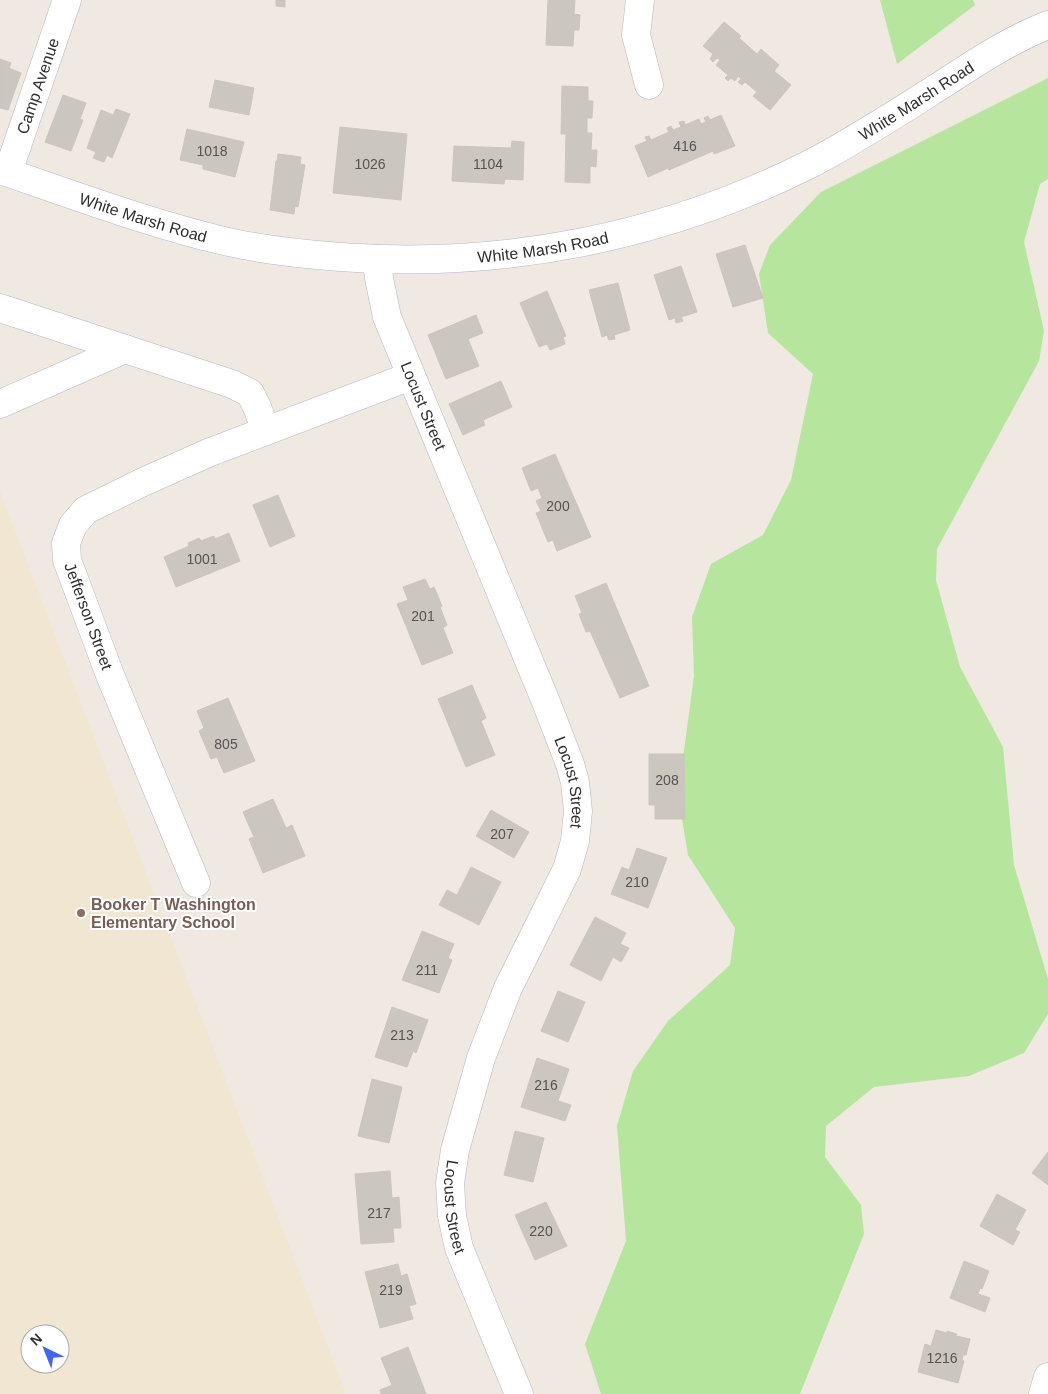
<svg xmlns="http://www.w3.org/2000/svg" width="1048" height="1394" font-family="Arial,sans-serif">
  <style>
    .education { fill: #f0e6d1; fill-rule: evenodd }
    .green { fill: #b6e59e }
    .building { fill: #cbc7bf; stroke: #cbc5ba }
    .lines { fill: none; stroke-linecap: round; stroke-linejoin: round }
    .minor-casing { stroke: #b4b7c1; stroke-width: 29 }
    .minor { stroke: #fff; stroke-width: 28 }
    .education-dot { fill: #8d6e63; stroke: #fff; stroke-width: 2 }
    .labels { text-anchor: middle; stroke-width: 4; stroke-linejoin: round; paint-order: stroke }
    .number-label { font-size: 14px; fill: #555452 }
    .street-label { font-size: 16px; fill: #2e2e2e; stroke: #fff }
    .education-label { font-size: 16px; font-weight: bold; fill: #785e54; stroke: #fff; text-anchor: start }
  </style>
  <rect width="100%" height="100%" fill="#efe9e1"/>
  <path class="education" d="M0,492L346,1394H0ZM30,1334H60V1364H30Z"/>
  <g class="green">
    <path d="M880,0H973L975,5L897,64Z"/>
    <path d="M1048,78V179L1040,184L1024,242L1044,331L1039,361L937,549L936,580L960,667L1003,747L1014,865L1048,979V1014L1024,1053L969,1076L874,1087L826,1126L825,1157L861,1205L864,1234L800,1394H601L585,1344L626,1241L617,1126L633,1071L668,1021L730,965L735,928L688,855L678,795L694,676L692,617L711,564L763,535L791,480L813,374L768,333L759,274L770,245L821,192Z"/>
  </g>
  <g class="building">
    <path d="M276,0H285V7L276,6Z"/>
    <path d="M548,0H575L574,14L580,15L579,30H574L573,46L546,45Z"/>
    <path d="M724,22L741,36L739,38L757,54L761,49L779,65L774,71L791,85L770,110L753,96L757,92L745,82L742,85L738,82L741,79L738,76L735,81L731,78L728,81L725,78L728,75L716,65L720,60L717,58L713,62L710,59L713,54L703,46Z"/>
    <path d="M0,59L11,63L9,68L21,73L8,110L0,108Z"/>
    <path d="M215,80L254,88L249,115L209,107Z"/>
    <path d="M562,86L588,87V101H593L592,118H587V133H592L591,150H597L596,167L590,166V183L565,182L566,134H561Z"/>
    <path d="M63,95L86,103L80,119L83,120L71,151L45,142Z"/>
    <path d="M116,109L130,114L112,158L107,155L104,162L93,158L96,152L87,148L101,110L113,115Z"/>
    <path d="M721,115L735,146L714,154L713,151L669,170L668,168L648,177L635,146L647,141L645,137L649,136L651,140L669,132L667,128L671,126L673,130L681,127L679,122L684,121L685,125L699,119L701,124L706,122L704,118L708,116L710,120Z"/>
    <path d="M340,127L407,134L401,200L333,193Z"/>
    <path d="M187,129L244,142L235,177L203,169V165L180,160Z"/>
    <path d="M512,141L524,142L523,180L505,179L504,184L452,181L454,146L511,148Z"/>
    <path d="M278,154L301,157L300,164L305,165L298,207L295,206L294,214L270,210L276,161H277Z"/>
    <path d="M745,245L763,298L733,307L716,254Z"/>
    <path d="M681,266L697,312L681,317L683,321L676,323L675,318L669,320L654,275Z"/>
    <path d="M618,283L630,330L614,335L615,339L609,340L607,335L602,337L589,290Z"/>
    <path d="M547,291L566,336L563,337L565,344L550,350L547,344L539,347L520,303Z"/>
    <path d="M476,315L483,333L468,339L479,366L446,379L428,335Z"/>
    <path d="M501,381L512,407L483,420L485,425L463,435L449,404Z"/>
    <path d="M555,454L591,537L557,551L553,540L548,542L536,513L541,511L536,501L542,498L538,488L531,491L522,468Z"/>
    <path d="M278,495L295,536L270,547L253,505Z"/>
    <path d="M229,533L240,561L176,587L164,557L189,546L188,543L199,538L201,541L214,536L215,539Z"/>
    <path d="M425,579L430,589L434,587L442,606L440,607L447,625L443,628L453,653L422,665L397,604L408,600L403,587Z"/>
    <path d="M606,583L649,686L620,698L590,631L586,632L579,614L582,613L575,596Z"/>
    <path d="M472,685L486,718L481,721L495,755L466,767L438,699Z"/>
    <path d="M228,698L255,761L224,773L217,757L211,759L199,731L204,728L197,711Z"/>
    <path d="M649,754H684L685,819H655V805H649Z"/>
    <path d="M273,799L286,828L292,825L305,856L263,873L249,839L254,837L243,812Z"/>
    <path d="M491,810L529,832L514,858L476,836Z"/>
    <path d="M637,848L667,858L648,908L611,894L622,867L629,870Z"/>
    <path d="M471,867L501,882L479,925L439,905L447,890L457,895Z"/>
    <path d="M595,917L626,933L620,944L629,948L621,962L613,957L601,981L570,965Z"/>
    <path d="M422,931L454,944L448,958L452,960L439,993L402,980Z"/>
    <path d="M558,991L585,1002L568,1042L541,1031Z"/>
    <path d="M392,1007L428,1020L416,1053L413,1051L407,1067L375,1057Z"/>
    <path d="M537,1058L569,1069L558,1101L571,1105L565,1121L521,1107Z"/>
    <path d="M372,1079L402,1087L389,1143L358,1136Z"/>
    <path d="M515,1131L544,1138L533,1182L504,1175Z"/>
    <path d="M1048,1152V1185L1032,1173Z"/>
    <path d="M390,1171L392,1198L399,1197L401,1228H393L394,1242L361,1244L355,1174Z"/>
    <path d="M997,1194L1026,1210L1015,1230L1020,1232L1013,1245L980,1226Z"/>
    <path d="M546,1202L567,1246L535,1260L515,1215Z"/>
    <path d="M964,1261L989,1271L982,1289L980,1288L978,1294L990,1298L985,1312L950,1298Z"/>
    <path d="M398,1264L401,1276L407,1274L416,1304L409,1306L413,1319L380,1328L365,1272Z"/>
    <path d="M936,1330L947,1333V1331L957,1334L956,1336L970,1339L966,1355H963L962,1360L964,1361L958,1383L918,1372L925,1344L931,1346Z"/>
    <path d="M408,1347L426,1394H381L380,1390L392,1385L381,1358Z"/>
  </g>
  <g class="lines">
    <g class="minor-casing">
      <g id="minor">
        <path d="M640,0L636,35L649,85"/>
        <path id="s1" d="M0,170C74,195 148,223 224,241C262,250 301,254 340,257C503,269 666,237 812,163C858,139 902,110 946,82C978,61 1012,39 1048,25"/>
        <path id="s2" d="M8,172L67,0"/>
        <path id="s3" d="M377,259L379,278L387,317L546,702L570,764L575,782L578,811L575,841L567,869L508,988L481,1058L455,1150L450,1183L452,1216L459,1248L519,1394"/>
        <path d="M0,308L232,384L250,393L257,407L266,431"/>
        <path d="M0,404L125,349"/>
        <path d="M196,883L110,675L67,560L66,543L73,525L86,510L143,482L208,453L411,376"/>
        <path d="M1043,1394L1048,1377"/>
      </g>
    </g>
    <use href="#minor" class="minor"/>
  </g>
  <circle class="education-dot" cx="81" cy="913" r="5"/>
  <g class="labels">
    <g class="number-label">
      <text x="685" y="151">416</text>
      <text x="212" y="156">1018</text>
      <text x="370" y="169">1026</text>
      <text x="488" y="169">1104</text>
      <text x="558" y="511">200</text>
      <text x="202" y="564">1001</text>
      <text x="423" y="621">201</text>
      <text x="226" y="749">805</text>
      <text x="667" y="785">208</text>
      <text x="502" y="839">207</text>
      <text x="637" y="887">210</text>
      <text x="427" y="975">211</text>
      <text x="402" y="1040">213</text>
      <text x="546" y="1090">216</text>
      <text x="379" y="1218">217</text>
      <text x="541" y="1236">220</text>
      <text x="391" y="1295">219</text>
      <text x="942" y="1363">1216</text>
    </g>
    <g class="street-label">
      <text dy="6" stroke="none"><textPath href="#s2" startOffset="91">Camp Avenue</textPath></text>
      <text dy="6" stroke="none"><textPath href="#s1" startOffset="961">White Marsh Road</textPath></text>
      <text dy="6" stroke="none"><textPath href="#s1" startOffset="151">White Marsh Road</textPath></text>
      <text dy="6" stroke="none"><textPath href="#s1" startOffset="556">White Marsh Road</textPath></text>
      <text dy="6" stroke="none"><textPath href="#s3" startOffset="155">Locust Street</textPath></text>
      <text transform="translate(89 616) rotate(70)" y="6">Jefferson Street</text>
      <text dy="6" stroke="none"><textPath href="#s3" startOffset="560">Locust Street</textPath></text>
      <text dy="6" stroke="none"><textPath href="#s3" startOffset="1010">Locust Street</textPath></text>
    </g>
    <g class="education-label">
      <text x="91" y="910">Booker T Washington<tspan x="91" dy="18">Elementary School</tspan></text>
    </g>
  </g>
  <g transform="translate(45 1349) rotate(317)"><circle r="24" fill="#ffffff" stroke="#ababab"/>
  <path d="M0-4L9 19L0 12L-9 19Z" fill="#4264fb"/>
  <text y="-8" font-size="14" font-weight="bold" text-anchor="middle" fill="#2e2e2e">N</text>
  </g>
</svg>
